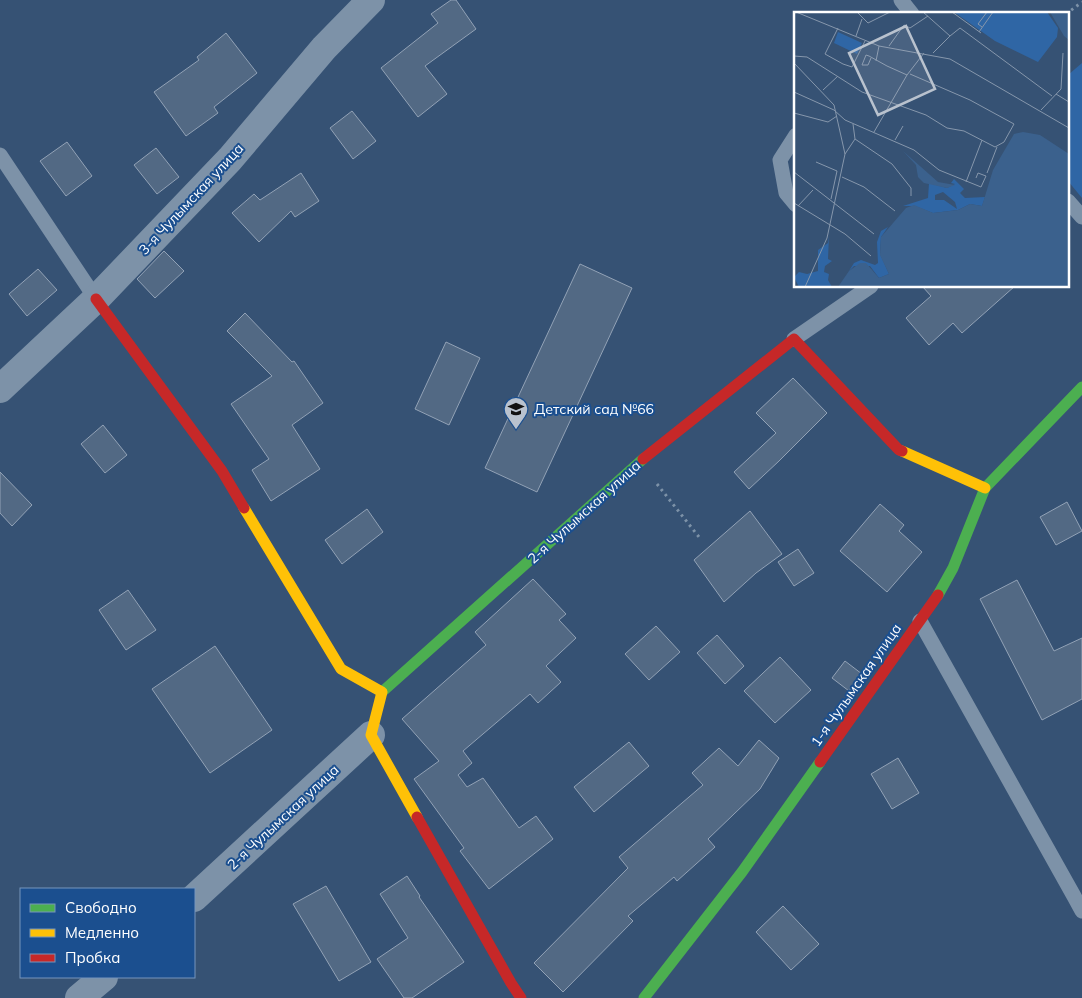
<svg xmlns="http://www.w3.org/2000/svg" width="1082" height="998" font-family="Mulish,sans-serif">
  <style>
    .green { fill: #2f66a5 }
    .building { fill: #526984; stroke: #92a2b6 }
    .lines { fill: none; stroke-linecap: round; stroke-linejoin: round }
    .path { stroke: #7d92a8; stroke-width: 3; stroke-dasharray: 2.5 4; stroke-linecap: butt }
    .lane { stroke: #7d92a8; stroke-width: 15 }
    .street { stroke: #7d92a8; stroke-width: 28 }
    .fast { stroke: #4caf50; stroke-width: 11 }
    .slow { stroke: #ffc107; stroke-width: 11 }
    .jam { stroke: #c62828; stroke-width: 11 }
    .labels { text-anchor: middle; stroke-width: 4; stroke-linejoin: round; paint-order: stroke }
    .street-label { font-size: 14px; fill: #fff; stroke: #1b4f8f }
    .poi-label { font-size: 14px; fill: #fff; stroke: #1b4f8f; text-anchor: start }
    .inset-road { fill: none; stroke: #8697ac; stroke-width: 1 }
    .view { fill: #b9c2ce; fill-opacity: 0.15; stroke: #b9c2ce; stroke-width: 2.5 }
    .inset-edge { fill: none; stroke: #fff; stroke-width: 2.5 }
  </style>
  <rect width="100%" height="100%" fill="#365274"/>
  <path class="green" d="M1082,63V198L1068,181V75Z"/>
  <g class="building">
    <path d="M451,0H456L476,29L425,66L447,94L418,117L381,68L438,23L431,14Z"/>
    <path d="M226,33L257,73L214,107L218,113L186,136L154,92L199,60L197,57Z"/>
    <path d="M352,111L376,141L353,159L330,128Z"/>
    <path d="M67,142L92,176L66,196L40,161Z"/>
    <path d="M156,148L179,177L157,194L134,165Z"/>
    <path d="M301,173L319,201L295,217L291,211L259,242L232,213L254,194L260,200Z"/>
    <path d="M164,251L184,271L155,298L137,279Z"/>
    <path d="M580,264L632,288L537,492L485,468Z"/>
    <path d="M38,269L57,290L27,316L9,294Z"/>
    <path d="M922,286H1015L962,333L953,323L929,345L906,318L931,296Z"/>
    <path d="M245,313L292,362L294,361L323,403L292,425L320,469L271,501L252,470L269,459L231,404L272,376L227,331Z"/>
    <path d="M446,342L480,358L449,425L415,409Z"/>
    <path d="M793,378L827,413L779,461L749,489L734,472L776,433L756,413Z"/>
    <path d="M103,425L127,455L105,473L81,444Z"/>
    <path d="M0,472L32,505L12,526L0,513Z"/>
    <path d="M1067,502L1082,531L1056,545L1040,517Z"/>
    <path d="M880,504L904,525L899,531L922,552L887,592L840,551Z"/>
    <path d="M367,509L383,532L342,564L325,540Z"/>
    <path d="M750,511L782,554L756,573L724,602L694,560Z"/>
    <path d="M798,549L814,573L794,586L778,562Z"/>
    <path d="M533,579L566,614L559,620L576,638L546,666L561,682L538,703L530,694L463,751L472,763L458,775L467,787L483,778L519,828L536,816L553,839L489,889L460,851L464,848L414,779L439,761L402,719L486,645L475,632Z"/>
    <path d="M1017,580L1054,651L1082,638V699L1042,720L980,599Z"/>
    <path d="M128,590L156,630L126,650L99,610Z"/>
    <path d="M656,626L680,652L649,680L625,654Z"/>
    <path d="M717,635L744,666L725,684L697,653Z"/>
    <path d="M215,646L272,730L210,773L152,689Z"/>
    <path d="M780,657L811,690L775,723L744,691Z"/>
    <path d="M845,661L862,674L849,691L832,678Z"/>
    <path d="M759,740L779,758L760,789L708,839L715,847L677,881L674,877L628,916L633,921L563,992L534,963L628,868L619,857L703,785L692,773L719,748L738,766Z"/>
    <path d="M629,742L649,766L594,812L574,787Z"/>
    <path d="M898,758L919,793L892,809L871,774Z"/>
    <path d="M407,876L420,896L419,897L464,962L412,998H404L377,959L408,938L380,894Z"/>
    <path d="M326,886L371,962L339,981L293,904Z"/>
    <path d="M783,906L819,944L791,970L756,932Z"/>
  </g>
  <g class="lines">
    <g class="path">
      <path d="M1066,14L1082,2"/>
      <path d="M657,484L699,537"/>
    </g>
    <g class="lane">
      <path d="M901,0L912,14"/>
      <path d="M796,135L780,160L786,193L796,205"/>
      <path d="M0,155L96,299"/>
      <path d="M1068,201L1082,217"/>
      <path d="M794,339L871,286"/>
      <path d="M920,621L1075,898L1082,911"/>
    </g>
    <g class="street">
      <path d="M0,389L96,299L230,159L324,48L371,0"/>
      <path d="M194,898L371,735"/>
      <path d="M79,998L104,977"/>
    </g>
    <g class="fast">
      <path d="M938,595L953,568L985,488L1082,387"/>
      <path d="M382,692L643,459"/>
      <path d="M644,998L742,872L820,762"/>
    </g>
    <g class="slow">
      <path d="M902,451L985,488"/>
      <path d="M244,508L341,669L382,692L371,735L417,817"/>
    </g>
    <g class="jam">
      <path d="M96,299L222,471L244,508"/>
      <path d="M643,459L794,339L899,450L902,451"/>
      <path d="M820,762L938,595"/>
      <path d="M417,817L511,983L521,998"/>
    </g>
  </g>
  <defs>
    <g id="school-pin" transform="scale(1.25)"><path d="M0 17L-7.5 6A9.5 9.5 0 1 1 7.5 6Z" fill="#b9c2ce" stroke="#1b4f8f"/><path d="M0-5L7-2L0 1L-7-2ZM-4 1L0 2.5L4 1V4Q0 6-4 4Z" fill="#111"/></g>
  </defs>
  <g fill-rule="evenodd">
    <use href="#school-pin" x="516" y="409"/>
  </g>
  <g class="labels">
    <g class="street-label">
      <text transform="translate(191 199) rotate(-47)" y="5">3-я Чулымская улица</text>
      <text transform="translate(584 512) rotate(-42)" y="5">2-я Чулымская улица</text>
      <text transform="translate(856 685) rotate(-55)" y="5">1-я Чулымская улица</text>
      <text transform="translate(283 817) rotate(-43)" y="5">2-я Чулымская улица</text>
    </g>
    <g class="poi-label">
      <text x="534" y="414">Детский сад №66</text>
    </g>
  </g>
  <g transform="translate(794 12)">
    <rect width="275" height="275" fill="#365274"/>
    <path d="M160,0H253L264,16L263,25L244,50L201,29ZM44,20L68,31L63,42L40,31ZM160,167L170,177L166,181L171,186L191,185L188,194L176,192L164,198L139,201L121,194H109L134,186L135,171L153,176L161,172L157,171ZM149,180L161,190L163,197L150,188H141V183ZM94,215L87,225L86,242L95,262L85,266L76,254H60L55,259L60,251L67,248L81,253L84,251L83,230L87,219ZM35,224L34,247L38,249L31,254L30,260L35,262L34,268L38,275H5L0,265L5,260L13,262L24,259V238L34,231Z" fill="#2f66a5" fill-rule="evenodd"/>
    <path d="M256,0H275V28L270,24ZM229,120L246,123L275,142V275H44L55,259L66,251H72L85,266L95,262L86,243L87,225L112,196L120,193L139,201L164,198L176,192L188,194L199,158L220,122ZM109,139L144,170L161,173L153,176L130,171L124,165L122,153Z" fill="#3b618d"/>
    <path class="inset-road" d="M2,0L85,34L156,47L275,116M63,0L74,11L96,0M129,0L156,24L166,16L258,84M158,0L187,21M188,15L184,12L193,0M44,16L31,42L49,52L58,55L71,29M185,20L199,0M62,24L68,7M95,34L110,13L116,16L134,4M139,41L156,24M0,44L13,45L68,80L132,103L153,116L170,119L201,135L210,130L220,112M77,46L74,53H68L72,43L75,44L93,54L113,63M82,49L85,34M0,51L40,93L51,142L33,226L11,275M116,62L176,88L220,112M29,78L44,64M0,80L40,98L51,108L120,138L145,158L187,175L192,164L184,161L182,166M262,82L275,90M247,98L267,77L269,41M0,101L34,110L43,104M59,112L61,127L98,152L117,176V184M80,120L113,63L130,41M101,128L109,114M51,142L61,127M22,150L43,159L37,187M0,160L80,222M193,161L203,135M48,165L70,175L101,199M172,170L188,128M0,191L51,222L77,244M4,194L19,178"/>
    <path class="view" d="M112,14L141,77L84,103L55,41Z"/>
    <rect width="275" height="275" class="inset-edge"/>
  </g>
  <rect x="20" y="888" width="175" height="90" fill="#1b4f8f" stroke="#7695bc"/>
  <rect x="30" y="904" width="25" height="8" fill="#4caf50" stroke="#7695bc"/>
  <text x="65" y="913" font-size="15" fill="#ffffff">Свободно</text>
  <rect x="30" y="929" width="25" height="8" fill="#ffc107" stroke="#7695bc"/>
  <text x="65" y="938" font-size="15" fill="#ffffff">Медленно</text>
  <rect x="30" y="954" width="25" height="8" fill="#c62828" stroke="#7695bc"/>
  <text x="65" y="963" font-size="15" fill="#ffffff">Пробка</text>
</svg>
